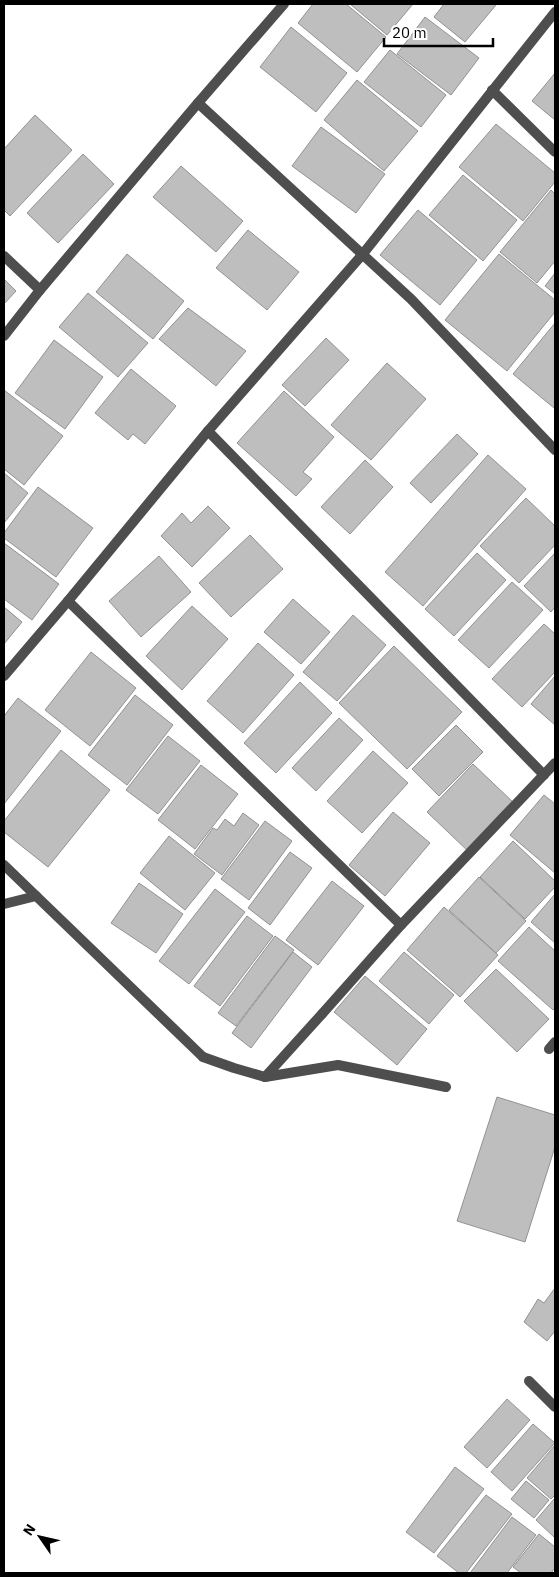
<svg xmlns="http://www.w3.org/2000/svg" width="559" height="1577" font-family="'IBM Plex Sans',sans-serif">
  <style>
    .building { fill: #bebebe; stroke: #929292 }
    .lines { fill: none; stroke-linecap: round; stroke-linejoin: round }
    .service { stroke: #4e4e4e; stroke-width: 10 }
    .minor { stroke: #4e4e4e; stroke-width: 10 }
  </style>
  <rect width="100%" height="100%" fill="#fff"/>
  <g class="building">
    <path d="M313,4H346L386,37L357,72L298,23Z"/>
    <path d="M350,4H413L387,35Z"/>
    <path d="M444,4H495L496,5L465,42L434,17Z"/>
    <path d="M425,17L479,58L451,95L397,54Z"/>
    <path d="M291,27L347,73L316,112L260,67Z"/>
    <path d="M390,50L446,95L421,127L364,82Z"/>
    <path d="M555,73V120L532,101Z"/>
    <path d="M357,80L418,131L384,171L324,120Z"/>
    <path d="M35,115L72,150L10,216L4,210V149Z"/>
    <path d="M496,124L555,173V182L523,221L459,167Z"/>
    <path d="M321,127L385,174L356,213L292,166Z"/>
    <path d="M83,154L114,184L58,243L27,213Z"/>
    <path d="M181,166L243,221L216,252L153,197Z"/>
    <path d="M463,175L517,220L483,261L429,215Z"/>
    <path d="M551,190L555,194V261L537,283L500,252Z"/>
    <path d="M418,210L477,260L440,305L380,255Z"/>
    <path d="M248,230L299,272L267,310L216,268Z"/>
    <path d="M127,254L184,301L153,339L96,292Z"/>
    <path d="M499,254L555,300V312L507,371L445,320Z"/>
    <path d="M555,273V294L545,286Z"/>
    <path d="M4,279L16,291L4,304Z"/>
    <path d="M88,293L148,343L118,377L59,327Z"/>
    <path d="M188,308L246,351L216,386L159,339Z"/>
    <path d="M555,323V407L554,408L513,374Z"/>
    <path d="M326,338L349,360L305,406L282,385Z"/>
    <path d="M54,340L103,377L65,429L15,393Z"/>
    <path d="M387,363L426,399L371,460L331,425Z"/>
    <path d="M131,369L176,406L145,444L133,434L128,440L95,413Z"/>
    <path d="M4,390L63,436L24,485L4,469Z"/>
    <path d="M284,391L334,437L303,472L312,479L296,496L237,443Z"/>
    <path d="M457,434L478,454L431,503L410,483Z"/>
    <path d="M488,455L526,489L423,606L385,572Z"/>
    <path d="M365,460L393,487L350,534L321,507Z"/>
    <path d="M4,473L28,493L4,523Z"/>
    <path d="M38,487L93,528L56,577L4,538V533Z"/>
    <path d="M526,498L555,526V545L519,583L480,546Z"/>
    <path d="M208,506L230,528L192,567L161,536L182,513L191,523Z"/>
    <path d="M250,535L283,569L231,617L199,583Z"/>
    <path d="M4,543L59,584L32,620L4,599Z"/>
    <path d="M477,553L506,580L454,636L425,609Z"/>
    <path d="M555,553V607L551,612L524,586Z"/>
    <path d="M159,556L191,592L141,637L109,601Z"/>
    <path d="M512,582L543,610L489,668L458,640Z"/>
    <path d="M293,599L330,632L301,664L264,632Z"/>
    <path d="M192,606L228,639L182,690L146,656Z"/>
    <path d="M4,607L22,622L4,644Z"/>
    <path d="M353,615L386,645L337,701L303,672Z"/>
    <path d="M544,624L555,634V672L522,707L492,679Z"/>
    <path d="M258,643L294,675L243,733L207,701Z"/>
    <path d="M394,646L462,712L407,769L339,703Z"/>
    <path d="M91,652L136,688L90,746L45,710Z"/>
    <path d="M555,676V725L531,704Z"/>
    <path d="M300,682L332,713L276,773L244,743Z"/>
    <path d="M135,695L173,725L127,785L88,755Z"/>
    <path d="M18,698L61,731L4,804V716Z"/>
    <path d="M339,718L363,740L316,791L292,768Z"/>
    <path d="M456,725L483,752L439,796L412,769Z"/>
    <path d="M168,736L200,761L158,814L126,790Z"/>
    <path d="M61,750L110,790L48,867L4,832V821Z"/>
    <path d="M373,751L408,783L362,833L327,801Z"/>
    <path d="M473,764L515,804L470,853L427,812Z"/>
    <path d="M201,765L238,794L195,849L158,820Z"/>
    <path d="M544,795L555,804V873L510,835Z"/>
    <path d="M393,812L430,843L385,896L349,865Z"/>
    <path d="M243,813L259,825L222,875L194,854L213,828L217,830L225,819L234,826Z"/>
    <path d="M265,821L292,841L249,900L221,879Z"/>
    <path d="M169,836L215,873L185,910L140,873Z"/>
    <path d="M513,841L555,881V887L525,919L480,877Z"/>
    <path d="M290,852L312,868L270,925L248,908Z"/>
    <path d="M479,877L526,921L496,953L449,910Z"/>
    <path d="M332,881L364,906L318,965L286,940Z"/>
    <path d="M139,883L183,914L156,953L111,923Z"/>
    <path d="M215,889L245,912L189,984L159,961Z"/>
    <path d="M555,894V943L531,922Z"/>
    <path d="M444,907L498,955L460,997L407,950Z"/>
    <path d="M247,916L273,936L220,1006L194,986Z"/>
    <path d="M529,927L555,951V1008L553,1010L498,961Z"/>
    <path d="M275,936L294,950L236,1026L218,1013Z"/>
    <path d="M293,952L312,967L251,1048L232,1033Z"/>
    <path d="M404,952L454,995L429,1024L379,981Z"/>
    <path d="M496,969L549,1019L517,1052L464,1001Z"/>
    <path d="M365,976L427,1029L397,1065L334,1012Z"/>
    <path d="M497,1097L555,1115V1147L525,1242L457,1221Z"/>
    <path d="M555,1288V1331L547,1341L524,1322L538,1299L544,1303Z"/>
    <path d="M507,1399L530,1420L487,1468L464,1447Z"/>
    <path d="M533,1424L555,1443L512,1491L491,1472Z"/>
    <path d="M555,1445V1495L551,1499L527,1478Z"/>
    <path d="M455,1467L484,1489L434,1553L406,1532Z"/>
    <path d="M526,1481L549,1500L534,1518L511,1499Z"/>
    <path d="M486,1495L512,1514L466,1573H459L437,1556Z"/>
    <path d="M555,1498V1538L536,1520Z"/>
    <path d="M512,1517L536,1535L507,1573H470Z"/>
    <path d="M539,1534L555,1547V1568L551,1573H521L513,1567Z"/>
  </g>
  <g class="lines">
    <g class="service">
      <path d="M203,1057L234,1068L265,1077L338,1065L446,1087"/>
      <path d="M265,1077L322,1014"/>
    </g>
    <g class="minor">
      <path d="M284,4L198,103L411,299L555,450"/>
      <path d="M492,90L555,152"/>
      <path d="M4,256L40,290"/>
      <path d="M4,336L40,290L198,103"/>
      <path d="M208,431L544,775"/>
      <path d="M68,601L401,925"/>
      <path d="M4,676L68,601L208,431L362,255L555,12"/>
      <path d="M4,865L203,1057"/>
      <path d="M4,904L36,896"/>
      <path d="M322,1014L401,925L555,763"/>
      <path d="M549,1049L555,1042"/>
      <path d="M529,1381L555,1407"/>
    </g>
  </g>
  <rect width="559" height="1577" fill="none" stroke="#000000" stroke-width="10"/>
  <g transform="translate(40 1537) rotate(304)" stroke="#ffffff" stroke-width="4" paint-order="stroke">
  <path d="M0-4L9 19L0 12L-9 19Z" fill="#000000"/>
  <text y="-8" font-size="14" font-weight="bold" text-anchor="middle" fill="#000000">N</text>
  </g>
  <path d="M384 38v8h109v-8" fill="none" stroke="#000000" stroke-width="2.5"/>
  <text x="392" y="38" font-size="15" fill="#000000" stroke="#ffffff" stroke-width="4" paint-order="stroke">20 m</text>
</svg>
